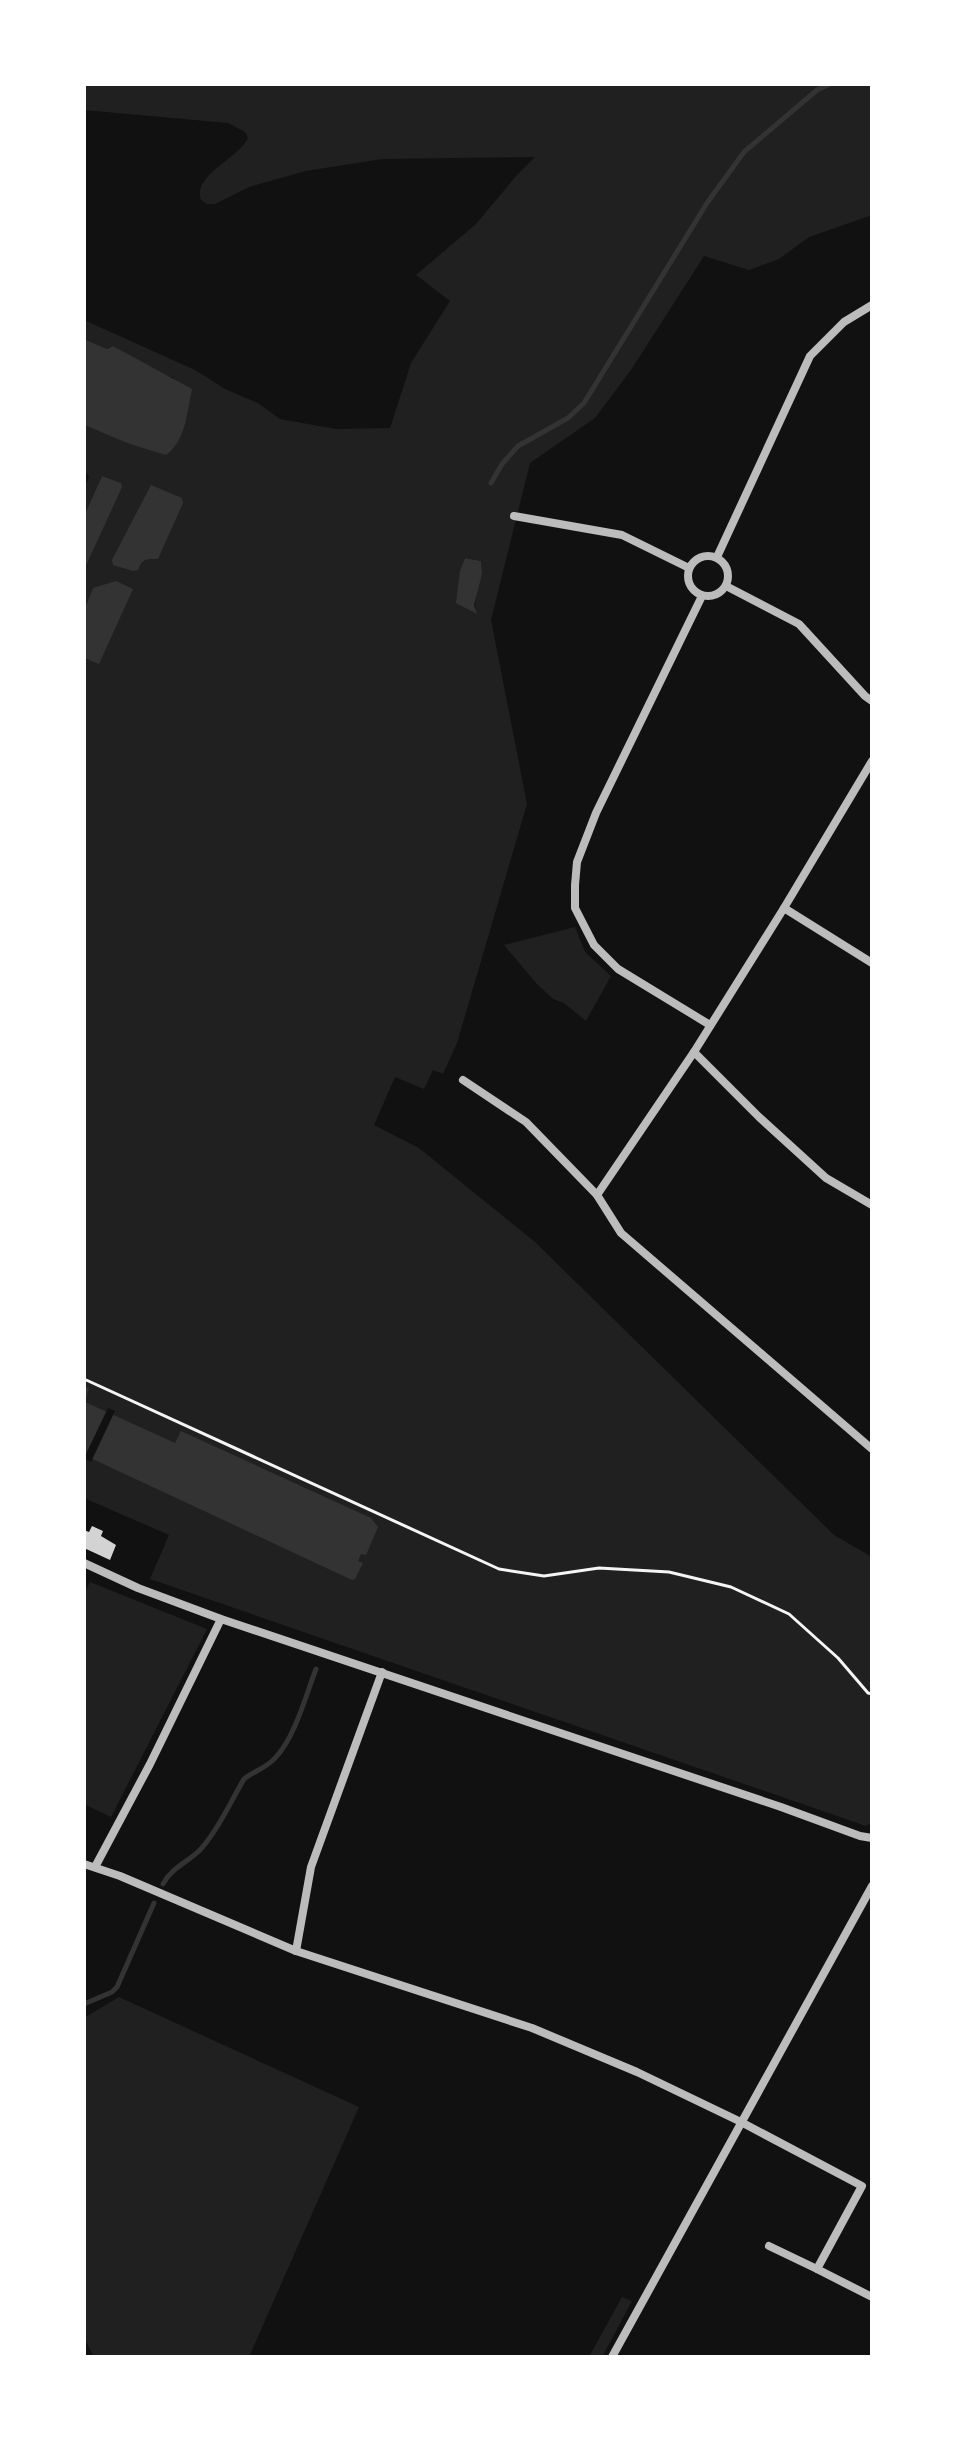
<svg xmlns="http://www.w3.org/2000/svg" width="956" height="2441" font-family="Signika,sans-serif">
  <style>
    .green { fill: #202020; fill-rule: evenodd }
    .water { fill: #333 }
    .pier { fill: #111 }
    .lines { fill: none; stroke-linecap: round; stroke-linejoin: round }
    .stream { stroke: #333; stroke-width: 5 }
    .building { fill: #d3d3d3 }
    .path { stroke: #f5f5f5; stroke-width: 3 }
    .minor { stroke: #bcbcbc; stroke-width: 8 }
  </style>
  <rect width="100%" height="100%" fill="#111"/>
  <g class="green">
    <path d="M84,84H872V215L809,237L779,259L749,270L704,256L631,370L595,418L530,463L491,620L527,804L457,1043L443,1074L433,1070L424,1089L395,1077L374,1125L419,1148L535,1242L834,1535L872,1557V1823L866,1826L150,1579L169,1535L84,1498V658L99,663L93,588L84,610V570L121,487L120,483L102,476L84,516V488L89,477L84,468V425L101,432L174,378L159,373L113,346L107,349L84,339V320L195,370L225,389L258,403L280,419L336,429L390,428L411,363L450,301L416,275L476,224L516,176L535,157L382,159L306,171L249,187L215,204H207L201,200C192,175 238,159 248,138L245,132L228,123L84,110ZM465,558L481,561C483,580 472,597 476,612C459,601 458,575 465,558Z"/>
    <path d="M575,927L585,952L611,976L586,1021L564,1003L553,999L536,983L504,945Z"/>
    <path d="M90,1582L207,1629L111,1817L84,1804V1594Z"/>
    <path d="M119,1997L359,2107L249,2357H94L84,2337V2018Z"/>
    <path d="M622,2297L632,2301L602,2357H589Z"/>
  </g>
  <g class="water">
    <path d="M84,339L107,349L113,346L192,389C187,411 186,441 166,455L130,444L84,425Z"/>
    <path d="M102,476L121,483L122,487L84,570V516Z"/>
    <path d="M151,485L182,498L183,503L158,559C147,559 142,558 138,570L133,571L113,565L112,560Z"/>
    <path d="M465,558L481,561L482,574L474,605L477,614L456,603L460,571Z"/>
    <path d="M116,581L133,589L99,664L84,658V610L93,588Z"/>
    <path d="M84,1386L89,1388L85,1402L175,1443L181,1431L371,1518L378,1527L366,1555L361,1554L358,1561L363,1563L355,1579L352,1580L84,1455Z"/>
  </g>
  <path class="pier" d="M108,1408L115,1411L91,1462L84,1458Z"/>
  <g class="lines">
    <g class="stream">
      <path d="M491,483L502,464L518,446L568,418L584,403L707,203L744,152L817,90L830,84"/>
      <path d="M163,1884C171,1868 188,1862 200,1850C218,1830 230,1803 244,1779C254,1771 267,1768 276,1757C295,1737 306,1695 316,1669"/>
      <path d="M84,2004L112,1992L117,1987L154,1903"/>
    </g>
  </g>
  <path class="building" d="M92,1526L103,1531L101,1536L116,1545L110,1560L84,1548V1530L89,1532Z"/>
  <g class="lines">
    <path class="path" d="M84,1379L499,1569L544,1576L599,1568L669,1572L731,1587L789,1614L838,1658L868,1693L872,1694"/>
    <g class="minor">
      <path d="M514,516L622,535L689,568"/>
      <circle cx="708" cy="576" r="20"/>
      <path d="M717,557L810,356L844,322L872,305"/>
      <path d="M726,586L799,624L865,696L872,701"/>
      <path d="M702,596L596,813L577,862L575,885V908L594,945L618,969L710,1025"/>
      <path d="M784,908L872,963"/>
      <path d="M694,1052L759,1117L826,1178L872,1205"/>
      <path d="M463,1080L526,1122L597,1195L621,1233L872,1449"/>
      <path d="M597,1195L694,1052L784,908L872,761"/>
      <path d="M84,1563L138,1588L221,1619L781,1807L860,1836L872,1838"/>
      <path d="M84,1864L120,1876L296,1951L532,2028L637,2072L741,2122L862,2186L817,2269L872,2297"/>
      <path d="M95,1867L150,1764L221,1619"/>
      <path d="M296,1951L311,1867L382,1672"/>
      <path d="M769,2246L817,2269"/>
      <path d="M612,2357L872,1886"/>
    </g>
  </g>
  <rect width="956" height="2441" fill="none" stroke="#ffffff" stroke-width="172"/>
</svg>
